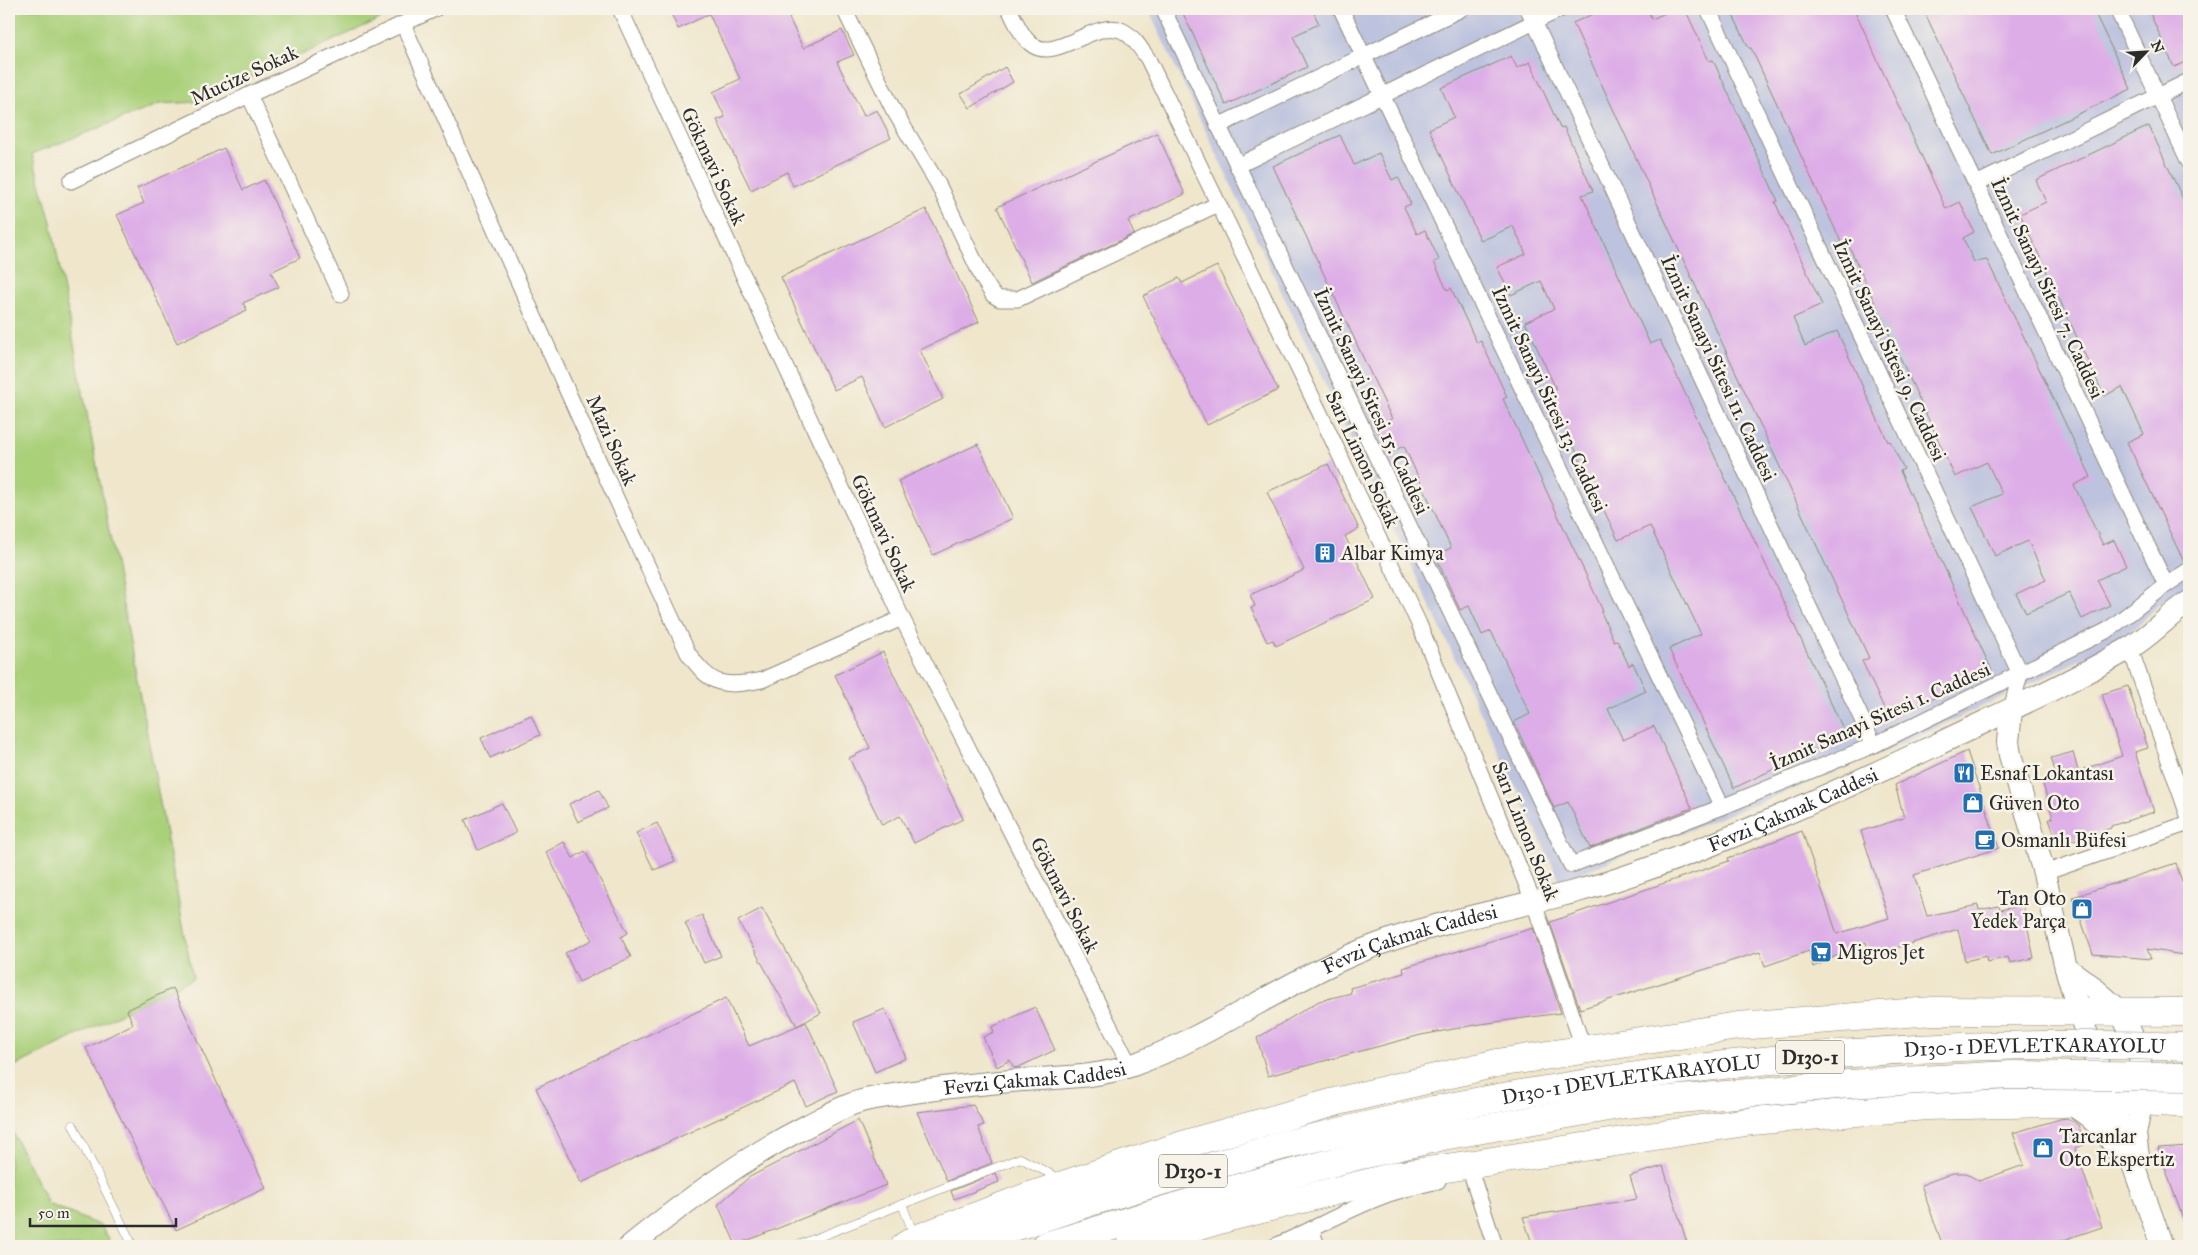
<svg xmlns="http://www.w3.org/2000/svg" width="2198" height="1255" font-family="'IM FELL Great Primer',serif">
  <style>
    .industrial { fill: #bdc3de }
    .green { fill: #aad07a; stroke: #6a7e52 }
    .building { fill: #ddade7 }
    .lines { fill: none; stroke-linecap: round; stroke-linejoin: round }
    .lane-casing { stroke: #8d887b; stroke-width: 9 }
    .street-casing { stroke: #8d887b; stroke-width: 17 }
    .secondary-casing { stroke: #8d887b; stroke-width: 24 }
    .highway-casing { stroke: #8d887b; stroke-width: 29 }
    .lane { stroke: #fff; stroke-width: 8 }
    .street { stroke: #fff; stroke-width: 15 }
    .secondary { stroke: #fff; stroke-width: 22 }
    .highway { stroke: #fff; stroke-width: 28 }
    .highway-bridge-casing { stroke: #8d887b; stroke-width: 29; stroke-linecap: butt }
    .highway-bridge { stroke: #fff; stroke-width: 28 }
    .labels { text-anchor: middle; stroke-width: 5; stroke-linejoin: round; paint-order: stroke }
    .shield { fill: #f7f3e8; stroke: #686764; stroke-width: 1 }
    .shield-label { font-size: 19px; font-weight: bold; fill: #2b2b2b }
    .street-label { font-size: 20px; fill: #2b2b2b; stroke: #f7f3e8 }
    .poi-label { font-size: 20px; fill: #2b2b2b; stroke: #f7f3e8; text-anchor: start }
  </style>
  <rect width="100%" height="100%" fill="#f7f3e8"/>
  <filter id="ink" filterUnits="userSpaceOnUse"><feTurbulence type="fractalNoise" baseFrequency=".02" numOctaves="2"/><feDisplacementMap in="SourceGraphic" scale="10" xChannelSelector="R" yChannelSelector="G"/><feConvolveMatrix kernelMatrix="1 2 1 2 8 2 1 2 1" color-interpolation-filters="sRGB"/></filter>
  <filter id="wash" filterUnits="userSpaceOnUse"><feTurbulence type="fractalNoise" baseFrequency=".0096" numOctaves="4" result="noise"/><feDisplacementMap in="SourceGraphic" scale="20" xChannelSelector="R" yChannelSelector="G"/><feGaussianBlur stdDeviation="1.12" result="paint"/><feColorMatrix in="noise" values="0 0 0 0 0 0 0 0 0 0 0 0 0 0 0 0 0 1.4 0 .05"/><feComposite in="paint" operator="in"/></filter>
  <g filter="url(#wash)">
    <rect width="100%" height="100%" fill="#efe6cb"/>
    <path class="industrial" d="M1148,9H2189V585L2159,604L2135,629L2113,644L1994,701L1871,758L1560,881Z"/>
    <g class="green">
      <path d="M9,9H402L198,102L160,104L32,154L51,222L193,978L9,1069Z"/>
      <path d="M9,1125L48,1204L101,1226L113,1246H9Z"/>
    </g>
    <g id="blocks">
      <g class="building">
        <path d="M669,9H785L803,48L842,30L854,55L837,62L864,116L877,110L891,138L793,186L787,172L751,190L717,120L725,117L713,92L740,79L709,14L678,29Z"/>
        <path d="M1181,9H1312L1319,24L1293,36L1307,67L1226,105Z"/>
        <path d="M1604,9H1647L1652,19L1674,9H1685L1709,61L1713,60L1778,201L1775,202L1822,305L1793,318L1805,346L1837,331L1888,442L1890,441L1904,469L1900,471L1992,671L1889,719L1862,661L1869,658L1573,23Z"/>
        <path d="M1730,9H1854L1946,209L1960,202L1974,232L1963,238L1974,262L1987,260L2091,477L2074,485L2103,545L2114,540L2126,566L2097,580L2110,605L2082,619L2069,593L2026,613L2016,594L2046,580L2028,541L1995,556L1972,507L2002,494L1987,462L1955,477L1847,242L1842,244L1751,48H1749Z"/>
        <path d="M1923,9H2093L2131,89L1992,155Z"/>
        <path d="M2148,9H2189V61L2174,67Z"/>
        <path d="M1511,56L1517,68L1530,62L1560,128L1564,127L1593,191L1582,195L1650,344L1660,340L1846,735L1734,788L1669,649L1701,634L1650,526L1618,540L1548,392L1556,389L1525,322L1554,309L1541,281L1511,295L1497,267L1526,254L1513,226L1481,241L1429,129L1454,117L1441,88Z"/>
        <path d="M1005,67L1013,82L970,108L961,94Z"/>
        <path d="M2149,126L2189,212V561L2184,562L2127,442L2144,434L2122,387L2104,396L2020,214L2046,202L2036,180Z"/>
        <path d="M1157,133L1185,194L1128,221L1134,234L1032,282L997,207Z"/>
        <path d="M1340,135L1354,165L1379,153L1392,180L1398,177L1411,204L1404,207L1417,234L1425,230L1439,260L1434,262L1447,290L1451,288L1477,343L1481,341L1507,397L1503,399L1603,611L1601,612L1614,641L1617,640L1629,666L1633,663L1646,691L1608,709L1623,740L1654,726L1692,808L1590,848L1568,802L1554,808L1514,722L1530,714L1491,631L1482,635L1469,606L1460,610L1435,555L1451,548L1404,446L1388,453L1376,426L1392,419L1273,166Z"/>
        <path d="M224,148L243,190L264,180L300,258L271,272L279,287L243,303L247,310L177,343L117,215L144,203L137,188Z"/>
        <path d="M926,209L979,322L920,350L943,399L885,427L862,377L834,390L781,277Z"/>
        <path d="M1217,266L1278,390L1207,425L1143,296L1179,278L1182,283Z"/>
        <path d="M978,444L1013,518L933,555L898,481Z"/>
        <path d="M1328,464L1359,529L1345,536L1375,599L1276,646L1273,640L1267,642L1251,608L1255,606L1250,595L1304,570L1267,492Z"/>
        <path d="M883,652L963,819L914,843L900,816L882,825L849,758L870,748L835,675Z"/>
        <path d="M2128,686L2148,748L2135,752L2154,812L2111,826V828L2058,845L2049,819L2053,818L2042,781L2057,777L2051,758L2073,752L2078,771L2122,756L2102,694Z"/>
        <path d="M531,715L540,735L490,758L481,738Z"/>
        <path d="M1967,751L1999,848L1914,875L1927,916L1978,905L1979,910L1999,906L2000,910L2023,905L2034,958L2010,963L2008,957L1987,962L1986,956L1965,961L1958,929L1896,948L1897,951L1871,959L1866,942L1813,967L1809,951L1765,966L1760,952L1580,1009L1550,922L1729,861L1728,858L1802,831L1837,934L1889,918L1861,831L1904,818L1895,785Z"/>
        <path d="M599,790L608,808L578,822L569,804Z"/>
        <path d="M502,803L516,833L478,850L465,820Z"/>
        <path d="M657,823L675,861L654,870L636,833Z"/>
        <path d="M564,842L573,858L585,851L628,933L621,937L631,957L579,982L565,953L592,940L546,852Z"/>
        <path d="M2176,863L2189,902V956L2147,949L2151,959L2093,954L2073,897Z"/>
        <path d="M762,908L821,1013L797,1026L806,1022L838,1091L806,1106L795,1083L581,1183L536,1088L726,998L749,1046L797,1026L738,921Z"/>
        <path d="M702,915L721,956L704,963L685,923Z"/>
        <path d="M1533,928L1561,1013L1481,1024L1421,1035L1268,1076L1257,1038L1319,1001L1351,993L1350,988L1404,973L1403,968Z"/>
        <path d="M173,988L266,1188L176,1230L86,1048L133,1024L127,1010Z"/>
        <path d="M1035,1007L1055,1050L1019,1067L1014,1068L1010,1060L997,1067L983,1037L994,1032L992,1027Z"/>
        <path d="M885,1009L906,1058L875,1072L853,1022Z"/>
        <path d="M973,1105L984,1125L978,1127L992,1163L947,1181L917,1112Z"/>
        <path d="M2067,1118L2078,1125L2086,1144L2075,1148L2102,1227L2046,1246H1943L1921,1185L1953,1173H1966L1979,1181L2024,1165L2013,1133L2060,1119Z"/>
        <path d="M858,1120L886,1185L736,1245L718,1205L748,1178Z"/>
        <path d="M2189,1146V1230H2187L2158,1148Z"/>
        <path d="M1663,1166L1688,1246H1533L1523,1217L1637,1199L1630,1176Z"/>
        <path d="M996,1173L999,1182L954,1199L951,1191Z"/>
      </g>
    </g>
  </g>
  <g filter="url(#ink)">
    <use href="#blocks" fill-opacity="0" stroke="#8d887b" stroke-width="1"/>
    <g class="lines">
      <g class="lane-casing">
        <g id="lane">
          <path d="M73,1125L133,1246"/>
          <path d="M902,1204L914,1235"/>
          <path d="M796,1246L1020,1158L1060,1179"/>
        </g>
      </g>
      <g class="street-casing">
        <g id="street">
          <path d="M620,9L902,618L1130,1066"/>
          <path d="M844,9L893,109L938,184L983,279L993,295L1000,299H1018L1218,204"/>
          <path d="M1009,9C1015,20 1021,36 1031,44C1056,64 1096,17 1123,31C1134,37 1141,49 1148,59L1318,409L1419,624L1534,903L1584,1050"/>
          <path d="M1163,9L1571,865L1722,807L1874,745L2108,630L2166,585L2189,570"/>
          <path d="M1341,9L1722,807"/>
          <path d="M1528,9L1874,745"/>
          <path d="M1708,9L2020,674L2011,710"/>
          <path d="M1893,9L2166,585"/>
          <path d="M2117,9L2189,162"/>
          <path d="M403,24L596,455L688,653C711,686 723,688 762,680L902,618"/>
          <path d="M249,95L341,294"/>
          <path d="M1218,126L1461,9"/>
          <path d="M1237,166L1561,9"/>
          <path d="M71,181L249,95L435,9"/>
          <path d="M1976,184L2189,81"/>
          <path d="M2130,648L2189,818"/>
          <path d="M2044,873L2189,823"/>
          <path d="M1471,1173L1495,1246"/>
          <path d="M1312,1231L1317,1246"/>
          <path d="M1275,1246C1313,1230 1349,1208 1389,1194C1404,1189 1421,1185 1438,1181"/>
        </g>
      </g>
      <g class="secondary-casing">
        <g id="secondary">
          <path d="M2011,710L2008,742L2010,755L2044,873L2066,968L2079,1012L2162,1246"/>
          <path d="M2066,968L2090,985L2121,1012L2140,1053L2142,1101L2135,1133L2138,1157"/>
          <path d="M2067,1102C2090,1114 2107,1131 2120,1154"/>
          <path id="s1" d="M630,1246C686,1201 742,1159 807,1126C827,1116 847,1103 870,1099C920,1090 972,1084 1023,1080C1060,1077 1097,1078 1133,1065C1219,1033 1293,975 1379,944C1463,913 1552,903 1636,873C1739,837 1838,791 1936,745C2000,714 2066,685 2128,649C2151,636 2167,616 2189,602"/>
        </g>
      </g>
      <g class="highway-casing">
        <g id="highway">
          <path d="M905,1246L916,1239L1024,1198L1189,1143L1335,1102L1497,1063L1738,1026L1933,1011L2189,1012"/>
          <path d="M956,1246L1093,1201L1284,1145L1434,1110"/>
          <path d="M1046,1246L1252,1184L1361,1155L1443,1136"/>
          <path d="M1130,1246L1226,1218L1395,1176L1752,1121L1926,1106L2142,1101L2189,1104"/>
        </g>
      </g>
      <use href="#lane" class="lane"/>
      <use href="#street" class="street"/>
      <use href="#secondary" class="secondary"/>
      <use href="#highway" class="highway"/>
      <g class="highway-bridge-casing">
        <g id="highway-bridge">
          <path id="s2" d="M1434,1110C1682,1061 1936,1037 2189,1047"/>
          <path d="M1443,1136L1625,1104L1848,1084L2010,1075L2189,1077"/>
        </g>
      </g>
      <use href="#highway-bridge" class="highway-bridge"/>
    </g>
  </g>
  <defs>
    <g id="building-square" transform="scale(1.125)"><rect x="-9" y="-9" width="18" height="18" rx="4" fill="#1f6fb2" stroke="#f7f3e8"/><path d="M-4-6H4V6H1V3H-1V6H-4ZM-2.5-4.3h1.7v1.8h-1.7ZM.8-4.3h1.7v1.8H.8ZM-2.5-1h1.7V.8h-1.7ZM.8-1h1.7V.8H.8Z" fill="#fff"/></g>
    <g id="restaurant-square" transform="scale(1.125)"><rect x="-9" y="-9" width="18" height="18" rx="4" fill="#1f6fb2" stroke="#f7f3e8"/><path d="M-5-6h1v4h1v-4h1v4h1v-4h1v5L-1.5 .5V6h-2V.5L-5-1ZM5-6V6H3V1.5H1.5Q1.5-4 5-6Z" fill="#fff"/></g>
    <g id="shop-square" transform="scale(1.125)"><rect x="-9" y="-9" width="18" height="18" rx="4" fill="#1f6fb2" stroke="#f7f3e8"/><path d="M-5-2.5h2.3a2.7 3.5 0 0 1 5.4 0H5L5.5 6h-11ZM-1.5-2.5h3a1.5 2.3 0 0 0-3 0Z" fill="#fff"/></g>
    <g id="cafe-square" transform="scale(1.125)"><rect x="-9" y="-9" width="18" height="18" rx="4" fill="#1f6fb2" stroke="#f7f3e8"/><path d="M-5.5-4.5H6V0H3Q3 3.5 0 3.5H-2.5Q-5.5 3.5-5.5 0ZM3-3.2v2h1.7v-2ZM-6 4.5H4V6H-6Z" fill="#fff"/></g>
    <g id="supermarket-square" transform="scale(1.125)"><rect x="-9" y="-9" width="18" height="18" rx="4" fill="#1f6fb2" stroke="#f7f3e8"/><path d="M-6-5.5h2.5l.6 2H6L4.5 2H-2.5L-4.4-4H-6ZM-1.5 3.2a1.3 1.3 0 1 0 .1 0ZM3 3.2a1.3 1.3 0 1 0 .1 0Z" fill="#fff"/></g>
  </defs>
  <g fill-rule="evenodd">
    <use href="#building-square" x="1325" y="553"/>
    <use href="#restaurant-square" x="1964" y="773"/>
    <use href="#shop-square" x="1973" y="803"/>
    <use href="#cafe-square" x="1985" y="840"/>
    <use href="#shop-square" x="2082" y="909"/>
    <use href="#supermarket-square" x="1821" y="952"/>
    <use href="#shop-square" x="2043" y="1148"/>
  </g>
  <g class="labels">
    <g class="shield">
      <rect x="1776" y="1040.5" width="68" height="33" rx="4"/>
      <rect x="1159" y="1154.5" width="68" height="33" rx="4"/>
    </g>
    <g class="shield-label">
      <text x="1810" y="1064">D130-1</text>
      <text x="1193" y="1178">D130-1</text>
    </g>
    <g class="street-label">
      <text transform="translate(244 75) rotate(-25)" y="7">Mucize Sokak</text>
      <text transform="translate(714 166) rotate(65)" y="7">Gökmavi Sokak</text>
      <text transform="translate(2048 288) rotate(65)" y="7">İzmit Sanayi Sitesi 7. Caddesi</text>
      <text transform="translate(1890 350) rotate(65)" y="7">İzmit Sanayi Sitesi 9. Caddesi</text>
      <text transform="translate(1719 368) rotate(65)" y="7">İzmit Sanayi Sitesi 11. Caddesi</text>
      <text transform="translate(1550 399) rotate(65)" y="7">İzmit Sanayi Sitesi 13. Caddesi</text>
      <text transform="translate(1372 401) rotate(65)" y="7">İzmit Sanayi Sitesi 15. Caddesi</text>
      <text transform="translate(612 440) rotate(66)" y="7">Mazi Sokak</text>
      <text transform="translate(1363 459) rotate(65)" y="7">Sarı Limon Sokak</text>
      <text transform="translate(884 533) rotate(65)" y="7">Gökmavi Sokak</text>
      <text transform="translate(1880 716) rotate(-24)" y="7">İzmit Sanayi Sitesi 1. Caddesi</text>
      <text dy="7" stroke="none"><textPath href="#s1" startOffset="1259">Fevzi Çakmak Caddesi</textPath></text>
      <text transform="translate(1526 831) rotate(68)" y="7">Sarı Limon Sokak</text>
      <text transform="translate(1065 895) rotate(63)" y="7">Gökmavi Sokak</text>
      <text dy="7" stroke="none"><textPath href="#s1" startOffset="854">Fevzi Çakmak Caddesi</textPath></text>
      <text dy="7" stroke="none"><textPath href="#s2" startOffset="605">D130-1 DEVLETKARAYOLU</textPath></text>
      <text dy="7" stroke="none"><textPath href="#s1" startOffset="449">Fevzi Çakmak Caddesi</textPath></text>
      <text dy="7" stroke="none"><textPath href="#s2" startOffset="200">D130-1 DEVLETKARAYOLU</textPath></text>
    </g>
    <g class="poi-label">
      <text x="1341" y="560">Albar Kimya</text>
      <text x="1980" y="780">Esnaf Lokantası</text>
      <text x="1989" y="810">Güven Oto</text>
      <text x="2001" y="847">Osmanlı Büfesi</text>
      <text x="2066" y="905" text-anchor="end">Tan Oto<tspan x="2066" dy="23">Yedek Parça</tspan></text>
      <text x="1837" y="959">Migros Jet</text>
      <text x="2059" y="1143">Tarcanlar<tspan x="2059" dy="23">Oto Ekspertiz</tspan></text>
    </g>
  </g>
  <rect width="2198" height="1255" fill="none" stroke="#f7f3e8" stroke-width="30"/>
  <g transform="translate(2146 52) rotate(65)" stroke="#f7f3e8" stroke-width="4" paint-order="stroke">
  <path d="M0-4L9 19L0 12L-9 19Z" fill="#2b2b2b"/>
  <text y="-8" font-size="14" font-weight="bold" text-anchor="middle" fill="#2b2b2b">N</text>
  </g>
  <path d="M30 1218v8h146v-8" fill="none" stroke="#2b2b2b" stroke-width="2.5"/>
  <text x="38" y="1218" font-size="15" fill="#2b2b2b" stroke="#f7f3e8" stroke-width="4" paint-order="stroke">50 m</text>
</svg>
